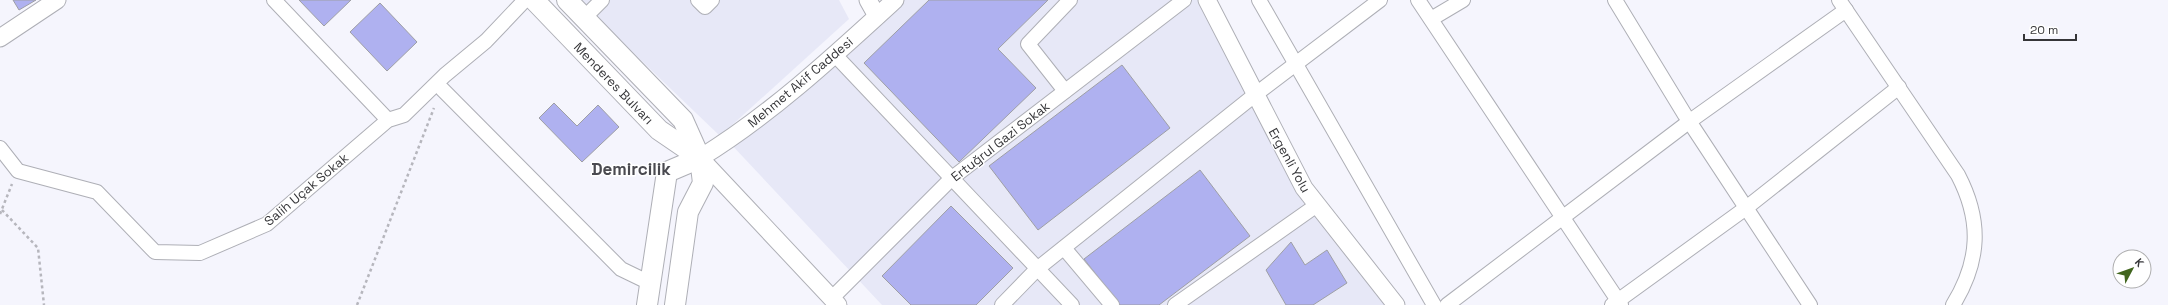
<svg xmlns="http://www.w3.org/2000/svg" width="2168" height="305" font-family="'Space Grotesk',sans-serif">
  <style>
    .built { fill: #e7e8f7 }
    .building { fill: #afb1f0; stroke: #9e9fa5 }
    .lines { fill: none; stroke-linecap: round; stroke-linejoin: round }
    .minor-casing { stroke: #aeafb6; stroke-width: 16 }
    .tertiary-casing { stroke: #aeafb6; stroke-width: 19 }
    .secondary-casing { stroke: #aeafb6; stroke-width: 22 }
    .path { stroke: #b6b6bd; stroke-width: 2.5; stroke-dasharray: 3 3; stroke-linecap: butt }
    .minor { stroke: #fff; stroke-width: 14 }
    .tertiary { stroke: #fff; stroke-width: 17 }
    .secondary { stroke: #fff; stroke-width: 20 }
    .labels { text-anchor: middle; stroke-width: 3; stroke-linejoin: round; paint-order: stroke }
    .street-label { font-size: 13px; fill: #353538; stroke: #fff }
    .district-label { font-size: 17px; font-weight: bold; fill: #4a4a50; stroke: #fff }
  </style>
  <rect width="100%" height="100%" fill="#f5f5fd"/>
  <g class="built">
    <path d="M578,0H839L849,19L720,136Z"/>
    <path d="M895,0H1209L1304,188L1397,305H882L728,141Z"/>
  </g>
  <g class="building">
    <path d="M13,0H36L19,10Z"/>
    <path d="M299,0H351L324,26Z"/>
    <path d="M929,0H1048L998,49L1036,88L959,162L864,63Z"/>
    <path d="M380,3L417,42L387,71L350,32Z"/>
    <path d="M1122,65L1170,128L1038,230L989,166Z"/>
    <path d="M554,103L577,126L598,105L619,127L582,162L539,118Z"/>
    <path d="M1200,170L1250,236L1159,305H1120L1084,259Z"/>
    <path d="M951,206L1013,268L976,305H911L882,276Z"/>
    <path d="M1291,242L1305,265L1327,250L1347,283L1313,305H1286L1266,270Z"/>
  </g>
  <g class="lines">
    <g class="minor-casing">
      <g id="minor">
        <path d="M274,0L388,120"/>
        <path d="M698,0L705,7L712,0"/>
        <path d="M1259,0L1434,305"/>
        <path d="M1418,0L1621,305"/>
        <path d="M1615,0L1685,115L1810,305"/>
        <path d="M1839,0L1958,175C1982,221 1980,261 1953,305"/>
        <path d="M584,18L602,0"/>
        <path d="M1431,19L1463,0"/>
        <path d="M835,55L1072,305"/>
        <path d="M442,89L621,269L650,283"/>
        <path d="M1065,91L1028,44L1070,0"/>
        <path d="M0,148L18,171L97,192L155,252L200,253L267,224L388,120L404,115L445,75L486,41L525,0"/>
        <path d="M1064,248L1112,305"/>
        <path d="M831,299L952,178L1184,0"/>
        <path d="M1002,305L1037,269L1256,94L1380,0"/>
        <path d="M1175,305L1317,205"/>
        <path d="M1447,305L1690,121L1846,10"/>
        <path d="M1612,305L1746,208L1899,87"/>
      </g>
    </g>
    <g class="tertiary-casing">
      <g id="tertiary">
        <path d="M868,0L877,16"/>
        <path d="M1207,0L1304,188L1396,305"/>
        <path d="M0,38L57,0"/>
        <path d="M838,305L700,158C769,116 835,55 895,0"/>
      </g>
    </g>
    <g class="secondary-casing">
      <g id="secondary">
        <path d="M534,0L659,130L700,158"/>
        <path d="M567,0L683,120L700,158L703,183L688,212L675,305"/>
        <path d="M647,305L667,172L700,158"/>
      </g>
    </g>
    <g class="path">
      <path d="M2,210L38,248L44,305"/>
      <path d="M0,214L12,184"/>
      <path d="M357,305L434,108"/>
    </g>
    <use href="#minor" class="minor"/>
    <use href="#tertiary" class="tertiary"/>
    <use href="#secondary" class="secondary"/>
  </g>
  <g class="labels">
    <g class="street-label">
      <text transform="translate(800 82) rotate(-40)" y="5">Mehmet Akif Caddesi</text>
      <text transform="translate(614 83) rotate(46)" y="5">Menderes Bulvarı</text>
      <text transform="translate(1000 141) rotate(-38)" y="5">Ertuğrul Gazi Sokak</text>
      <text transform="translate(1290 160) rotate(61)" y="5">Ergenli Yolu</text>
      <text transform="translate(306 189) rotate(-40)" y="5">Salih Uçak Sokak</text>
    </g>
    <g class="district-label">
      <text x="631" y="175">Demircilik</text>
    </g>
  </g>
  <g transform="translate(2132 269) rotate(49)"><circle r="19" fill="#ffffff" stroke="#aeaeaf"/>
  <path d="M0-3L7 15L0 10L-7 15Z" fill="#41651e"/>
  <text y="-6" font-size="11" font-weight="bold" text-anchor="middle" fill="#353538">K</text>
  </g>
  <path d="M2024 34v6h52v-6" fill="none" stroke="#353538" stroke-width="2"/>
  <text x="2030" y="34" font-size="12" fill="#353538" stroke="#ffffff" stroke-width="3" paint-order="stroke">20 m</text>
</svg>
